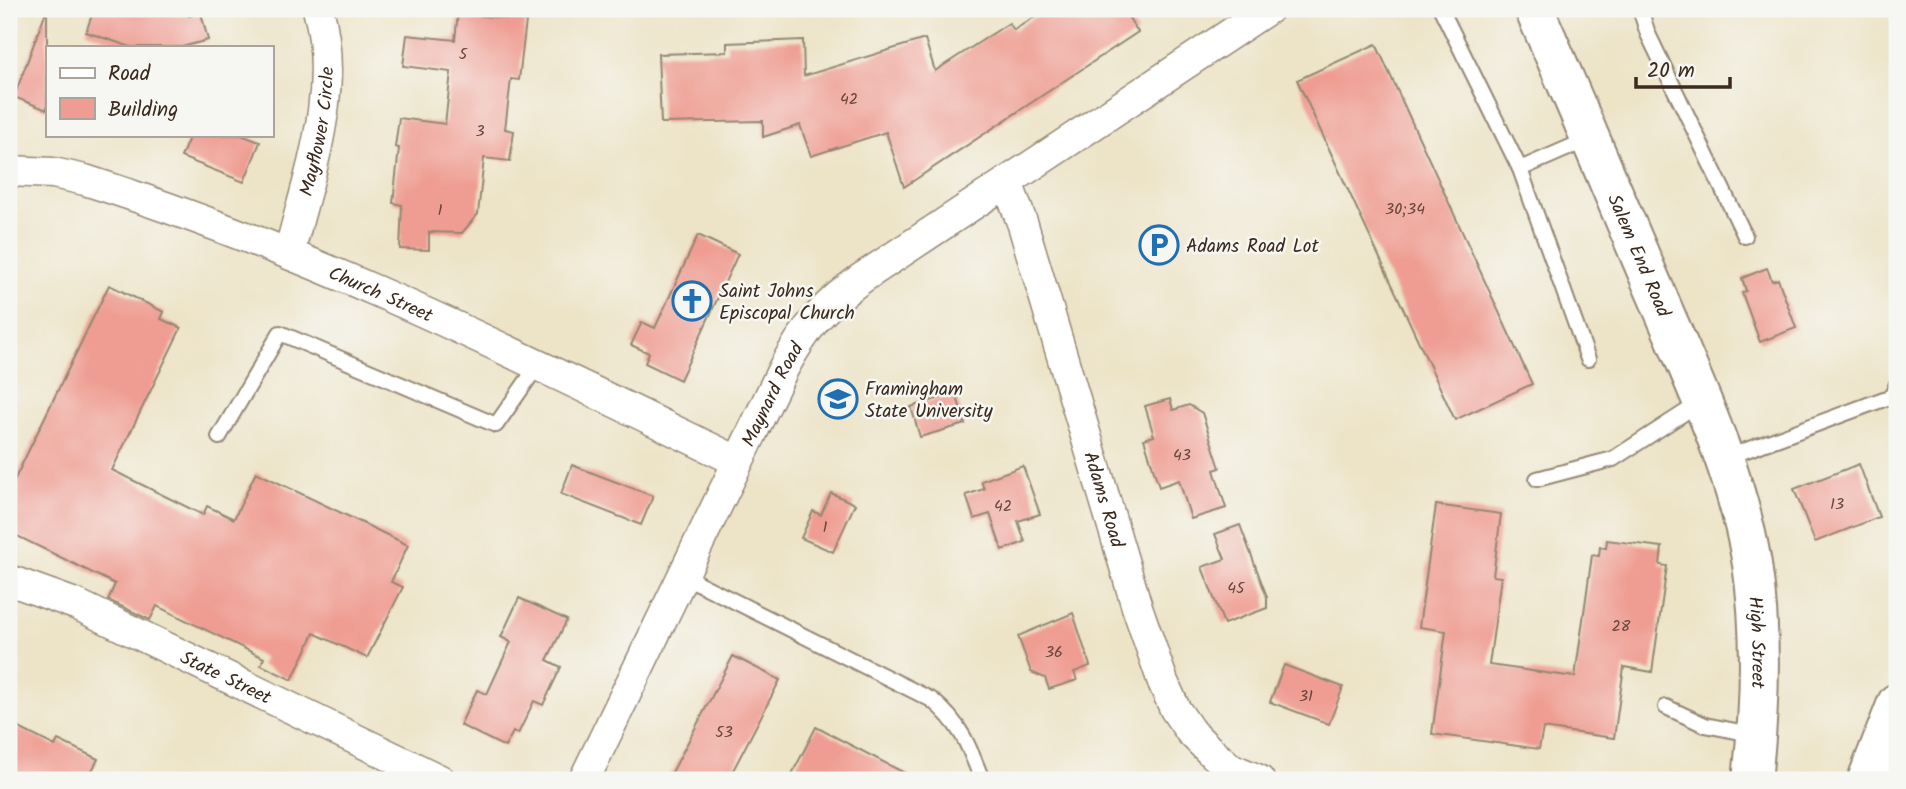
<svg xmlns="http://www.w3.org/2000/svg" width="1906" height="789" font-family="Kalam,sans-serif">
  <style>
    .building { fill: #ef9d92 }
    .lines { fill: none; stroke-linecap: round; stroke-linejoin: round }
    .lane-casing { stroke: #948773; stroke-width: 18 }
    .street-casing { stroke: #948773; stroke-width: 33 }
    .secondary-casing { stroke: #948773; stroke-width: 42 }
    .highway-casing { stroke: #948773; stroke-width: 42 }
    .lane { stroke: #fff; stroke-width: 14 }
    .street { stroke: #fff; stroke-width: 30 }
    .secondary { stroke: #fff; stroke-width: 38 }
    .highway { stroke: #fff; stroke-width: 38 }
    .labels { text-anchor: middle; stroke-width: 5; stroke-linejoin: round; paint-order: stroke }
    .number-label { font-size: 16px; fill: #68473b }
    .street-label { font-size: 19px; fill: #3b2a1e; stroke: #f6f6f2 }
    .poi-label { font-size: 19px; fill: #3b2a1e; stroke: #f6f6f2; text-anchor: start }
  </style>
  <rect width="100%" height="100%" fill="#f6f6f2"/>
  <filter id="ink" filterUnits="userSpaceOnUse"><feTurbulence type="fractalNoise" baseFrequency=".0143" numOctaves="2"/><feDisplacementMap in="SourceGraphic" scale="14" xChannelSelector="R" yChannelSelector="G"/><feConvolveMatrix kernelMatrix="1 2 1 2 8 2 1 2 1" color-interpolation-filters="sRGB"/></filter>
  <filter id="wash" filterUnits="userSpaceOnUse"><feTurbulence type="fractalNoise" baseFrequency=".00686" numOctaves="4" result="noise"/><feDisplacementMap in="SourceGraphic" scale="28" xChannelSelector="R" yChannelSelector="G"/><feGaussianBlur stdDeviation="1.57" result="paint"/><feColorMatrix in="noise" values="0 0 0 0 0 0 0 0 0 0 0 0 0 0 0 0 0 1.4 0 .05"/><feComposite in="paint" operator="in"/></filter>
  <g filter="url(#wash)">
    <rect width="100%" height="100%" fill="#ede4c8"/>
    <g id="blocks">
      <g class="building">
        <path d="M94,9H187L189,16L201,13L208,40L182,47H131L86,32Z"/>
        <path d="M1047,9H1123L1138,32L904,187L886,132L811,156L800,125L763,137V121L661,123L658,54L727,52V43L803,40L804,76L925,39L935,71L1009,23L1014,30Z"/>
        <path d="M458,13L526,21L519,80L511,79L505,129L514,131L510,161L484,158L478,214L462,233L429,232V250L400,249L402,205L393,203L399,148L395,147L399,118L445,124L451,72L403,66L407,35L455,40Z"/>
        <path d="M45,14L47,15V110L14,97Z"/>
        <path d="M1376,44L1532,384L1455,420L1297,80Z"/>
        <path d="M190,135H241L260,142L244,182L181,157Z"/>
        <path d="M698,235L738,254L680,380L645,363L649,353L631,345L642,322L655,328Z"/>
        <path d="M1767,268L1772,281L1778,279L1796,328L1760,342L1742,293L1746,291L1742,278Z"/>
        <path d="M109,285L164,312L161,319L181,328L112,470L203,515L207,506L234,519L256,472L408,545L391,582L403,587L367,658L314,633L292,680L261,665L264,658L157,606L150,620L108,600L115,584L9,532V491Z"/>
        <path d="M956,393L965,424L920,437L911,407Z"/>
        <path d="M1170,399L1173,410L1189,405L1202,413L1220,468L1214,470L1226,508L1191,519L1179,480L1159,487L1144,439L1154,436L1145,406Z"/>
        <path d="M1859,464L1879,517L1815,542L1794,489Z"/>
        <path d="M572,465L653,496L641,525L561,494Z"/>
        <path d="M1023,466L1040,514L1018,521L1025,542L1002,550L990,514L974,519L966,495L984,489L981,481Z"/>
        <path d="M831,493L855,504L833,552L801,538L813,511L821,515Z"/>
        <path d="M1436,505L1501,514L1493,576L1501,577L1489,665L1575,677L1592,555L1599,556L1600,547L1606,548L1607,540L1662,547L1660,565L1667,566L1652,672L1624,667L1614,738L1543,728L1539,749L1432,734L1446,631L1419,627Z"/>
        <path d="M1240,525L1267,597V608L1224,624L1202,567L1225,559L1215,534Z"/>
        <path d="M519,598L567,620L547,660L561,667L543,705L534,701L518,734L513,732L505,747L460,725L477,690L487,694L511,642L501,637Z"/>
        <path d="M1073,613L1090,666L1074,672L1077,680L1049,689L1045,678L1031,672L1018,636Z"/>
        <path d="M733,656L780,680L728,780H668Z"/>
        <path d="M1284,665L1343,687L1329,724L1270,702Z"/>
        <path d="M9,723L55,746L58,740L98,759L87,780H9Z"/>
        <path d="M816,727L918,780H789Z"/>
      </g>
    </g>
  </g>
  <g filter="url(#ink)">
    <use href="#blocks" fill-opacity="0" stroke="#948773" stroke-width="2"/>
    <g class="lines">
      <g class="lane-casing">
        <g id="lane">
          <path d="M1441,9L1520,169"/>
          <path d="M1640,9L1648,34L1745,236"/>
          <path d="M1588,359L1520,169L1589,139"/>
          <path d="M219,437L280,333L496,425L538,365"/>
          <path d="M1725,458L1892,396L1897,384"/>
          <path d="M1537,479L1613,459L1701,402"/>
          <path d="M682,575L932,700C961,724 969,746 982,780"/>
          <path d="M1666,707L1705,725L1756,735"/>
          <path d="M390,780L400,761"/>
        </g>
      </g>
      <g class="street-casing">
        <g id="street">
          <path id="s1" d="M9,171L53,173L85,180C311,251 524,358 737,461"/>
          <path id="s2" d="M1007,182L1023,225L1137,607L1163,682L1175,709L1190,731L1209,750L1230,768L1259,780"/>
          <path id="s3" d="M289,254C309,174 341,91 318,9"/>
          <path id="s4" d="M9,580L78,605L440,780"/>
          <path id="s5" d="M584,780L783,369C806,327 823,306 862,278L1268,9"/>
        </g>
      </g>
      <g class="secondary-casing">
        <g id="secondary">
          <path id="s6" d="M1534,9C1577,105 1617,203 1659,300C1695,385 1737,472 1752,564C1763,636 1760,708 1752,780"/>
        </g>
      </g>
      <g class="highway-casing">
        <path id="highway" d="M1867,780L1897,703"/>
      </g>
      <use href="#lane" class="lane"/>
      <use href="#street" class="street"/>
      <use href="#secondary" class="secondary"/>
      <use href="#highway" class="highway"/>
    </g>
  </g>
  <defs>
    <g id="parking-ring" transform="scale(2.0125)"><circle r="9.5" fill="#f6f6f2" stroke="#1f6fb2" stroke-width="1.5"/><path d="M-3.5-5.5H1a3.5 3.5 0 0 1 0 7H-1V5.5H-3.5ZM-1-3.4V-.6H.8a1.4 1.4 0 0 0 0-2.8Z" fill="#1f6fb2"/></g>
    <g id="church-ring" transform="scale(2.0125)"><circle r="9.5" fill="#f6f6f2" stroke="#1f6fb2" stroke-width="1.5"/><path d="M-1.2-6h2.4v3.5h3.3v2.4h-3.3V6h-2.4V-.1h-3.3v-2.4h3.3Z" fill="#1f6fb2"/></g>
    <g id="university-ring" transform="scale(2.0125)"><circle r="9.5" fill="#f6f6f2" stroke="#1f6fb2" stroke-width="1.5"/><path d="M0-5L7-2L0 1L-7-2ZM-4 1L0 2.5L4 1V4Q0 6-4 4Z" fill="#1f6fb2"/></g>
  </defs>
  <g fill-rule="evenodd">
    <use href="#parking-ring" x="1159" y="245"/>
    <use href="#church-ring" x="692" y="301"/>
    <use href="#university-ring" x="838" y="399"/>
  </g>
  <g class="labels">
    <g class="number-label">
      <text x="463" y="59">5</text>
      <text x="849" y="104">42</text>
      <text x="480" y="136">3</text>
      <text x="1405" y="214">30;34</text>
      <text x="440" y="215">1</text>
      <text x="1182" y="460">43</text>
      <text x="1837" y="509">13</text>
      <text x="1003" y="511">42</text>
      <text x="825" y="532">1</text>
      <text x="1236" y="593">45</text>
      <text x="1621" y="631">28</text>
      <text x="1054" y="657">36</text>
      <text x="1306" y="701">31</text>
      <text x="724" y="737">53</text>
    </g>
    <g class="street-label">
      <text dy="7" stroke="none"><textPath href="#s3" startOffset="126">Mayflower Circle</textPath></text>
      <text dy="7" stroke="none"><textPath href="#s6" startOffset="268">Salem End Road</textPath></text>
      <text dy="7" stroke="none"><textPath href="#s1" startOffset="394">Church Street</textPath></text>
      <text dy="7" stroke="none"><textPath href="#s5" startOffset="429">Maynard Road</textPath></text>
      <text dy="7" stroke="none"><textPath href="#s2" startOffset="332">Adams Road</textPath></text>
      <text dy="7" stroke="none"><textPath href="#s6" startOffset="676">High Street</textPath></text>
      <text dy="7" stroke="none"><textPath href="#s4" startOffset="238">State Street</textPath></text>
    </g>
    <g class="poi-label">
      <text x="1186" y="252">Adams Road Lot</text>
      <text x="719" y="297">Saint Johns<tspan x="719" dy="22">Episcopal Church</tspan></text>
      <text x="865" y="395">Framingham<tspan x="865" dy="22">State University</tspan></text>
    </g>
  </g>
  <rect width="1906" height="789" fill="none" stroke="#f6f6f2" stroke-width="35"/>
  <rect x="46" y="46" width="228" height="91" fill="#f6f6f2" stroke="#aba49d" stroke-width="2"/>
  <rect x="60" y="68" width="35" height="10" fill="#ffffff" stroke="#aba49d" stroke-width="2"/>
  <text x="108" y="80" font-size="21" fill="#3b2a1e">Road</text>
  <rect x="60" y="98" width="35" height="21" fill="#ef9d92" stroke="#aba49d" stroke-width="2"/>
  <text x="108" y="116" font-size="21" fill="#3b2a1e">Building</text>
  <path d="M1636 77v10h94v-10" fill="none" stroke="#3b2a1e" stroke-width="3.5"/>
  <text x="1647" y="77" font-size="21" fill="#3b2a1e" stroke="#f6f6f2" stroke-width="5" paint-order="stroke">20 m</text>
</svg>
